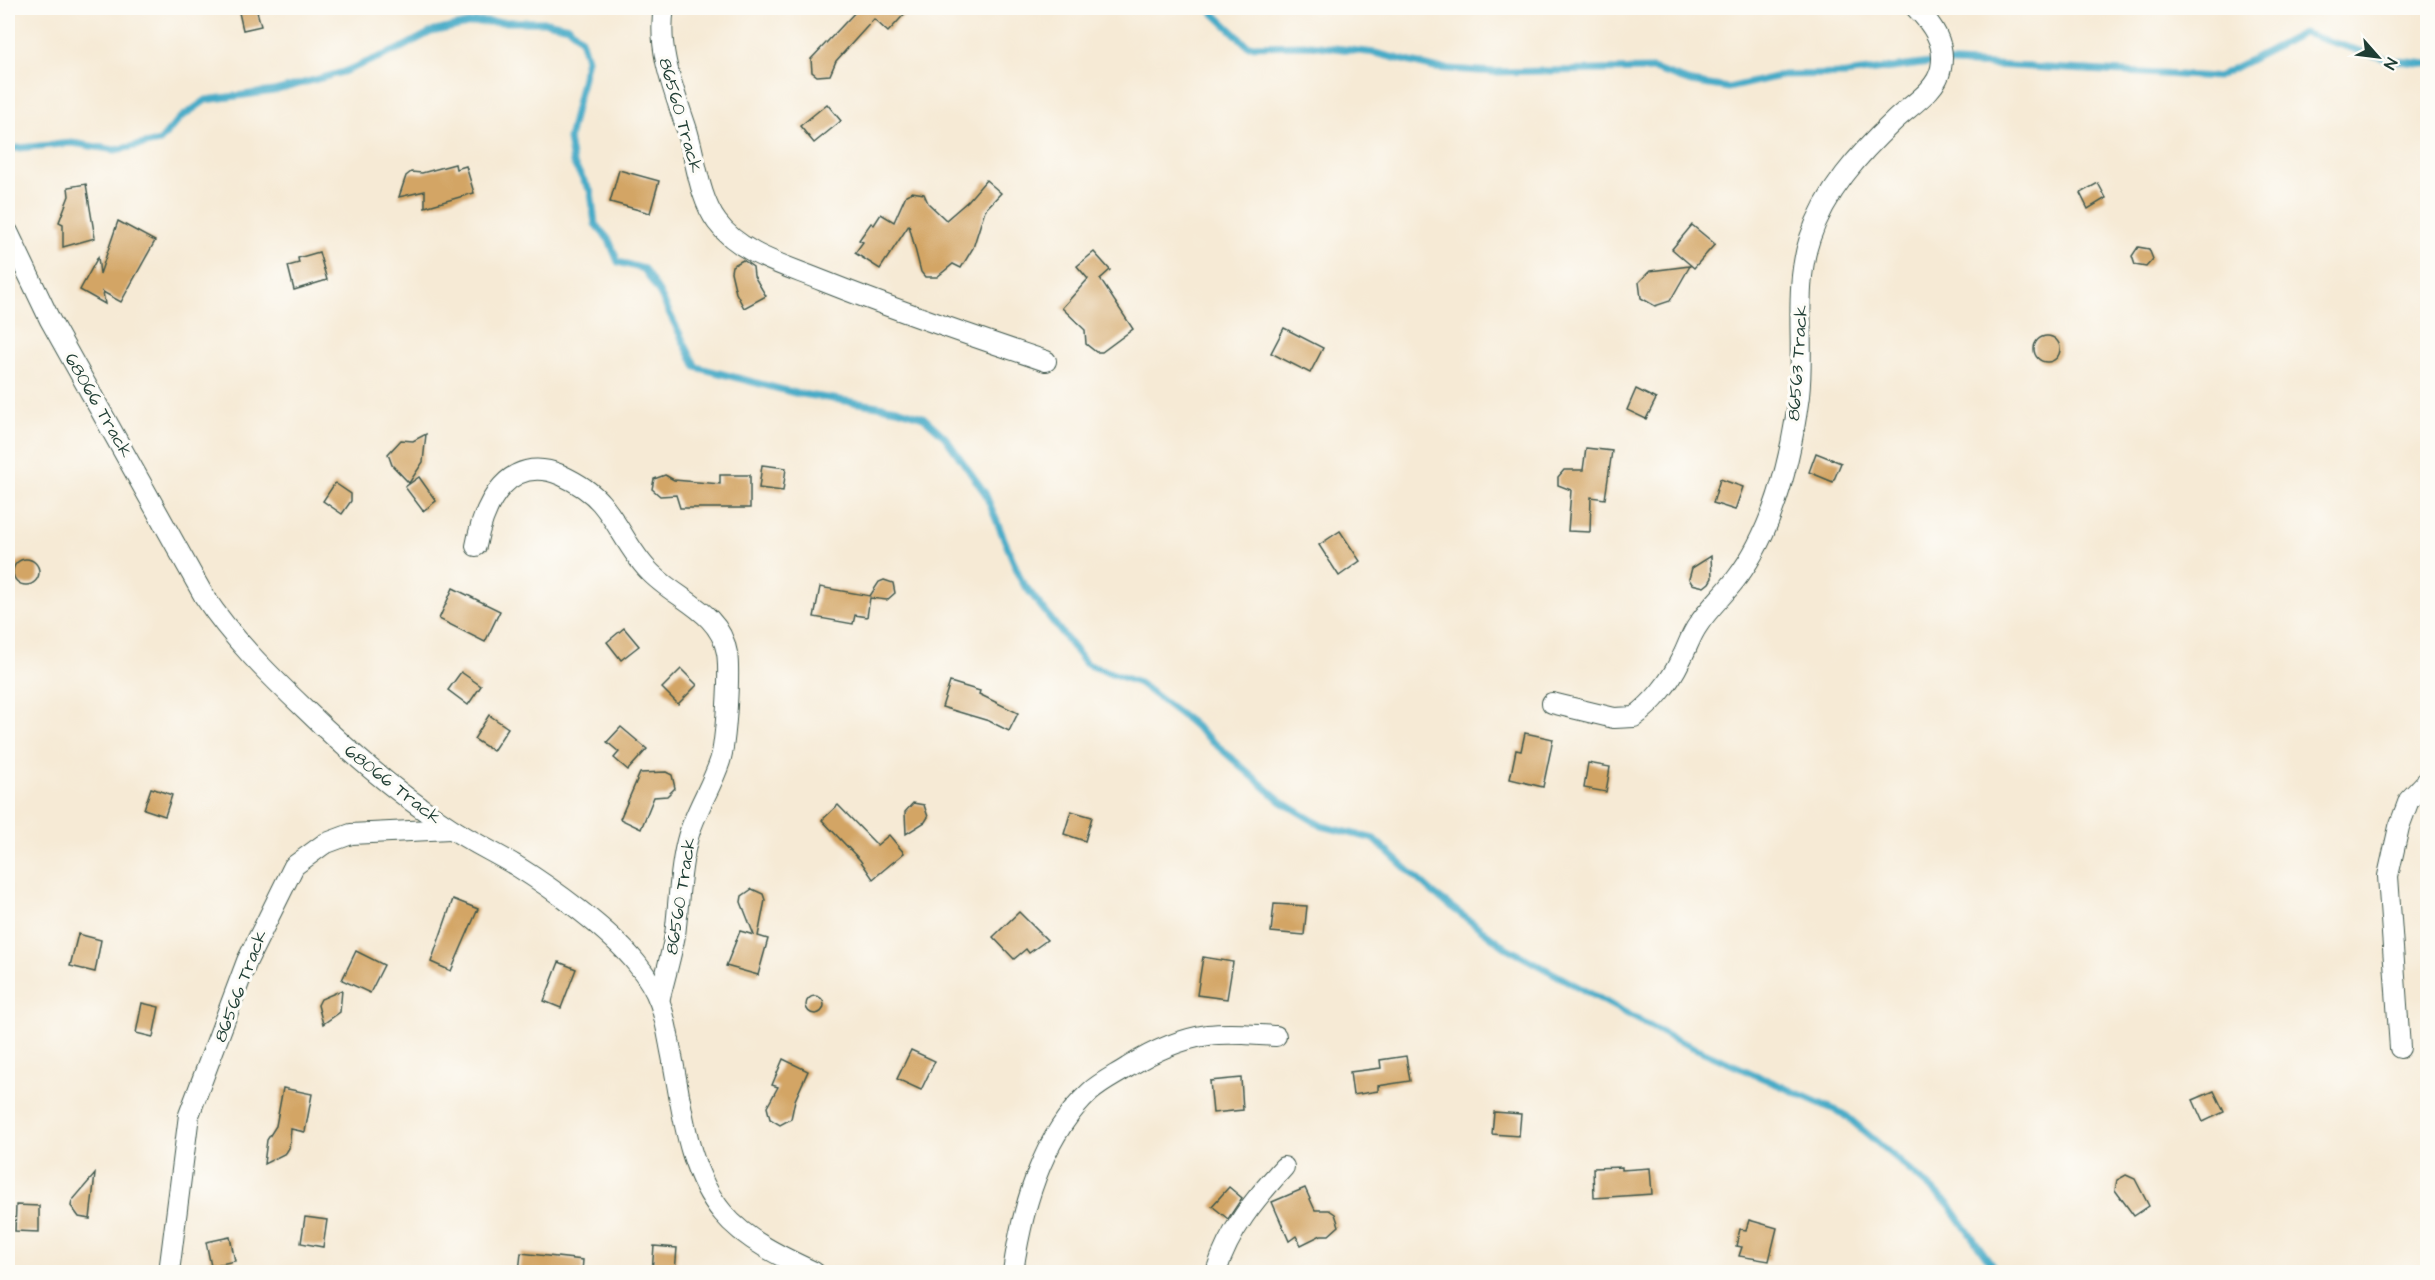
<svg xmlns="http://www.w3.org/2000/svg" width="2435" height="1280" font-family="'Architects Daughter',sans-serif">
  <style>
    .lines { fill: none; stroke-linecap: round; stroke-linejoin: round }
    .stream { stroke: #47abc7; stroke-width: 7 }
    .building { fill: #d3a565 }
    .minor-casing { stroke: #3f574c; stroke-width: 22 }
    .minor { stroke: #fff; stroke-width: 20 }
    .labels { text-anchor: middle; stroke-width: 6; stroke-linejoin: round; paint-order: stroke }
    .street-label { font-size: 18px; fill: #1f3d34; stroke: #fdfcf7 }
  </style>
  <rect width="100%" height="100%" fill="#fdfcf7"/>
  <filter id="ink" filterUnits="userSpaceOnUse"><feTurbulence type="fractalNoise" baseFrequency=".0167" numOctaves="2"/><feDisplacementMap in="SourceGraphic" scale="12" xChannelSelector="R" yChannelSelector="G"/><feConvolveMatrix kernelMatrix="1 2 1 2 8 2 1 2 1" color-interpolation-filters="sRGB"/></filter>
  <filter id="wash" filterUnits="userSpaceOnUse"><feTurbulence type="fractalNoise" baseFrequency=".008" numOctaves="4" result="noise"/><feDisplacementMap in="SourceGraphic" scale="24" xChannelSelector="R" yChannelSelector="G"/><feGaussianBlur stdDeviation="1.35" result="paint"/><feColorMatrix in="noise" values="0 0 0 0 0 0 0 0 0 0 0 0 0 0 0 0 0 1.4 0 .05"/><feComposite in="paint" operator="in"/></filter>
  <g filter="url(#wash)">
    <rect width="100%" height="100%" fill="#f6ead5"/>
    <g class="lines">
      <g class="stream">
        <path d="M1208,8L1248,46L1310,45L1375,53L1435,68L1494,72L1653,69L1691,82L1728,88L1784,75L1845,74L1937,62L2217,77L2303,33L2389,60L2428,64"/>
        <path d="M8,149L72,143L115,150L160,141L179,119L206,100L274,91L343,72L399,49L431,32L476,22H546L569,27L581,39L587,59L569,139L573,163L591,192L595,224L609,240L618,262L644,269L660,294L696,367L795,393L897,409L923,417L945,437L985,493L1022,582L1086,664L1139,683L1189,721L1282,802L1322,826L1374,839L1434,894L1505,947L1670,1037L1844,1114L1948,1203L1997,1272"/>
      </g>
    </g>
    <g id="blocks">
      <g class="building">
        <path d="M238,8H256L261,26L243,30Z"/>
        <path d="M859,8H910L888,32L874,19L836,61L830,75L817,76L812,72L811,59Z"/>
        <path d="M827,104L841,121L814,143L800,126Z"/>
        <path d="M455,164L456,169L466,166L474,193L425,207V191L399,197L406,176L411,172L422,173Z"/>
        <path d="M619,170L659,181L650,213L610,202Z"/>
        <path d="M986,180L1001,193L985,210L973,248L961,268L953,264L937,277H925L921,272L909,225L880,269L855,253L863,242L859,240L871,223L874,225L881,214L894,222L906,195L912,192L924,194L928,203L946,220L968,201Z"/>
        <path d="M2098,183L2106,198L2088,209L2080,193Z"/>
        <path d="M86,184L95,238L63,247V224L59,222L69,196L68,187Z"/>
        <path d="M118,221L155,241L121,302L103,292L105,304L80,290L98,257L100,274Z"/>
        <path d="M1692,225L1715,244L1694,268L1672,249Z"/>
        <path d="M2138,247L2149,249L2153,259L2146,267L2135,265L2132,256Z"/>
        <path d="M319,252L327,280L294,290L288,266L299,263L298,258Z"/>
        <path d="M1094,252L1110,270L1100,279L1133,329L1102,352H1096L1086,344L1085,330L1062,308L1088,279L1077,266Z"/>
        <path d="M743,260L753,267L754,276L766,296L744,308L736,293L731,272L732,266Z"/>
        <path d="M1690,266L1670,301L1655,306L1641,298L1639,282L1650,271Z"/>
        <path d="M1284,328L1323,348L1310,373L1271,353Z"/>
        <circle cx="2047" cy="349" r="13"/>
        <path d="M1636,389L1656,399L1646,419L1627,410Z"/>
        <path d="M426,434L423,462L409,483L392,465L388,454L401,440L413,441Z"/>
        <path d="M1586,448L1612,451L1605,499L1591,497L1590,532L1568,531L1571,490L1558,485V477L1564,470H1583Z"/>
        <path d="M1816,453L1841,463L1833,482L1809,472Z"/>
        <path d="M762,465L786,468L783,491L759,488Z"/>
        <path d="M665,475L674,480L720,484V475H750V508H680L676,495L660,496L652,489L654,479Z"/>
        <path d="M419,477L436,501L423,511L405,487Z"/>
        <path d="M1720,479L1743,487L1735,510L1713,503Z"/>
        <path d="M335,483L351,494V501L342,514L323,501Z"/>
        <path d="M1340,531L1360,561L1339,576L1319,545Z"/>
        <path d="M1711,556L1712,578L1709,583L1704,587L1692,584L1689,579L1692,568Z"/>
        <circle cx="26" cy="572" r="13"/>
        <path d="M884,580L893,583L895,593L887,600L870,598L867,617L855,615L853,624L814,617L820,587L870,596L879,582Z"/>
        <path d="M453,588L500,611L485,642L439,619Z"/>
        <path d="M624,628L639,646L621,660L607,642Z"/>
        <path d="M681,669L697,685L678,704L662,688Z"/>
        <path d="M461,672L481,686L468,705L448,690Z"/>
        <path d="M950,682L980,691L979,694L1018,713L1009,731L989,721L942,707Z"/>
        <path d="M489,715L508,728L493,751L474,739Z"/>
        <path d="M621,727L647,749L628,770L614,758L619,752L607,742Z"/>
        <path d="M1525,733L1553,739L1543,787L1510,779L1516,750L1521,751Z"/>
        <path d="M1588,763L1610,767L1606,792L1584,788Z"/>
        <path d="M666,772L672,775L675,788L667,796L654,797L641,829L620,819L640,773Z"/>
        <path d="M151,788L172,795L165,816L144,809Z"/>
        <path d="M913,803L924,805L928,817L925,822L906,834L905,812Z"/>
        <path d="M838,805L877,845L889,835L904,853L873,879L860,860L822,820Z"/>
        <path d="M1071,811L1092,817L1085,841L1064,834Z"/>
        <path d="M752,889L763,894L765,900L758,936L768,939L758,975L726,966L740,931L754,935L741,902L742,896Z"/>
        <path d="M453,899L478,909L451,971L431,962Z"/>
        <path d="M1274,904L1307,906L1304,935L1271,932Z"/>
        <path d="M1019,912L1047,940L1029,953L1026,949L1014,959L993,937Z"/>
        <path d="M78,934L101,940L95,972L70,966Z"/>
        <path d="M356,951L384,965L370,993L342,980Z"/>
        <path d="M1203,957L1233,962L1227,999L1197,995Z"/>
        <path d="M559,962L576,969L561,1008L544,1001Z"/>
        <path d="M342,990L340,1012L323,1024L318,1005L321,999Z"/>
        <circle cx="815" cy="1005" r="9"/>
        <path d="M142,1003L159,1007L153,1037L136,1033Z"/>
        <path d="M911,1050L935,1061L921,1090L897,1079Z"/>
        <path d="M1406,1056L1410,1081L1378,1086V1091L1353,1095L1350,1072L1381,1068L1380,1060Z"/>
        <path d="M783,1059L808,1071L795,1100L791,1119L780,1125L770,1119L767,1107L778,1087L772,1085Z"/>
        <path d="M1241,1078L1243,1110L1213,1113L1210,1081Z"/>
        <path d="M283,1088L312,1094L305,1132L291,1129L289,1148L286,1153L264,1164L267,1140L276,1126Z"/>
        <path d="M2214,1091L2224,1112L2203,1122L2193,1100Z"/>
        <path d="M1494,1112L1521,1114L1519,1136L1492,1134Z"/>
        <path d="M1622,1167V1170L1650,1168L1652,1194L1594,1198L1593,1168Z"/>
        <path d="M95,1174L90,1219L79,1217L71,1206L72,1201Z"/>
        <path d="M2126,1175L2135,1179L2149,1206L2134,1216L2115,1190L2117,1180Z"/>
        <path d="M1229,1187L1242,1198L1228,1219L1212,1206Z"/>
        <path d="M1305,1188L1315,1210H1329L1335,1214L1339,1226L1329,1235H1321L1301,1245L1296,1236L1289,1241L1272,1202Z"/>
        <path d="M16,1205L39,1206V1232L15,1231Z"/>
        <path d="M305,1217L327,1220L323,1247L301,1243Z"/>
        <path d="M1749,1220L1777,1228L1769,1261L1739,1256L1742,1247L1736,1246L1740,1229L1746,1230Z"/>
        <path d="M230,1237L235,1261L211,1266L206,1242Z"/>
        <path d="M654,1246L677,1248L675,1272H652Z"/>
        <path d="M521,1253L583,1260L582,1272H519Z"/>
      </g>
    </g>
  </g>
  <g filter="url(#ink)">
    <use href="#blocks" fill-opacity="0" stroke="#3f574c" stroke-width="1.5"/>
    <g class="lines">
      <g class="minor-casing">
        <g id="minor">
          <path d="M664,8C657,49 673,88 686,127C696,157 698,196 717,222C740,254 787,266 823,281C896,310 971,336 1046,361"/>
          <path d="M8,232L50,320L204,596C232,638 268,674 305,709C350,753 396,793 449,827C470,841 493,852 515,865C552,888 610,930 637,964C662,995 664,1014 671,1051C682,1105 686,1169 723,1213C745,1240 784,1258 814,1272"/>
          <path d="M476,546C484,503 509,453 561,475C576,482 590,490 601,503C619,524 629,550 648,570C674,599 720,610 727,653C730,672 726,743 720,761C711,789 694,812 687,841C679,872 679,904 675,935C671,956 665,977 660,997"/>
          <path d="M1552,703L1614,718L1634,717C1653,703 1670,682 1680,661C1687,649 1690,636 1698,625C1709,608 1724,595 1736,579C1774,530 1791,457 1799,396C1805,344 1793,288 1810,238C1825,192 1859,154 1894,121C1909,106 1937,91 1941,68C1946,43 1932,24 1916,8"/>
          <path d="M2400,1048L2388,876L2399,827L2409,800L2428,780"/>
          <path d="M169,1272L189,1115L247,961L294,866L324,844L351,834L450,829"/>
          <path d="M1013,1272C1022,1209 1041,1137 1090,1092C1101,1082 1116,1075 1128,1067C1152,1052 1180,1039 1208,1035C1231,1032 1254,1035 1276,1036"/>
          <path d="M1216,1272C1229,1230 1255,1199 1284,1167"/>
        </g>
      </g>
      <use href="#minor" class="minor"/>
    </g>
  </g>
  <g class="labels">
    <g class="street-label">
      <text transform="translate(681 115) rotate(74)" y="6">86560 Track</text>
      <text transform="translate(1797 363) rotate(-86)" y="6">86563 Track</text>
      <text transform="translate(99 405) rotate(60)" y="6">68066 Track</text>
      <text transform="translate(393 784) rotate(38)" y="6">68066 Track</text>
      <text transform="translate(680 896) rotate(-81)" y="6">86560 Track</text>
      <text transform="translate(240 986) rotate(-69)" y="6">86566 Track</text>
    </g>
  </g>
  <rect width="2435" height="1280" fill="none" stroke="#fdfcf7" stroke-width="30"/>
  <g transform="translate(2378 57) rotate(118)" stroke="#fdfcf7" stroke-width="4.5" paint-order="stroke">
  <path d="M0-4.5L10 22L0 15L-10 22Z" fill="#1f3d34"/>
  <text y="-9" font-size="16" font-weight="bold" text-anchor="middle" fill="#1f3d34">N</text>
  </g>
</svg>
